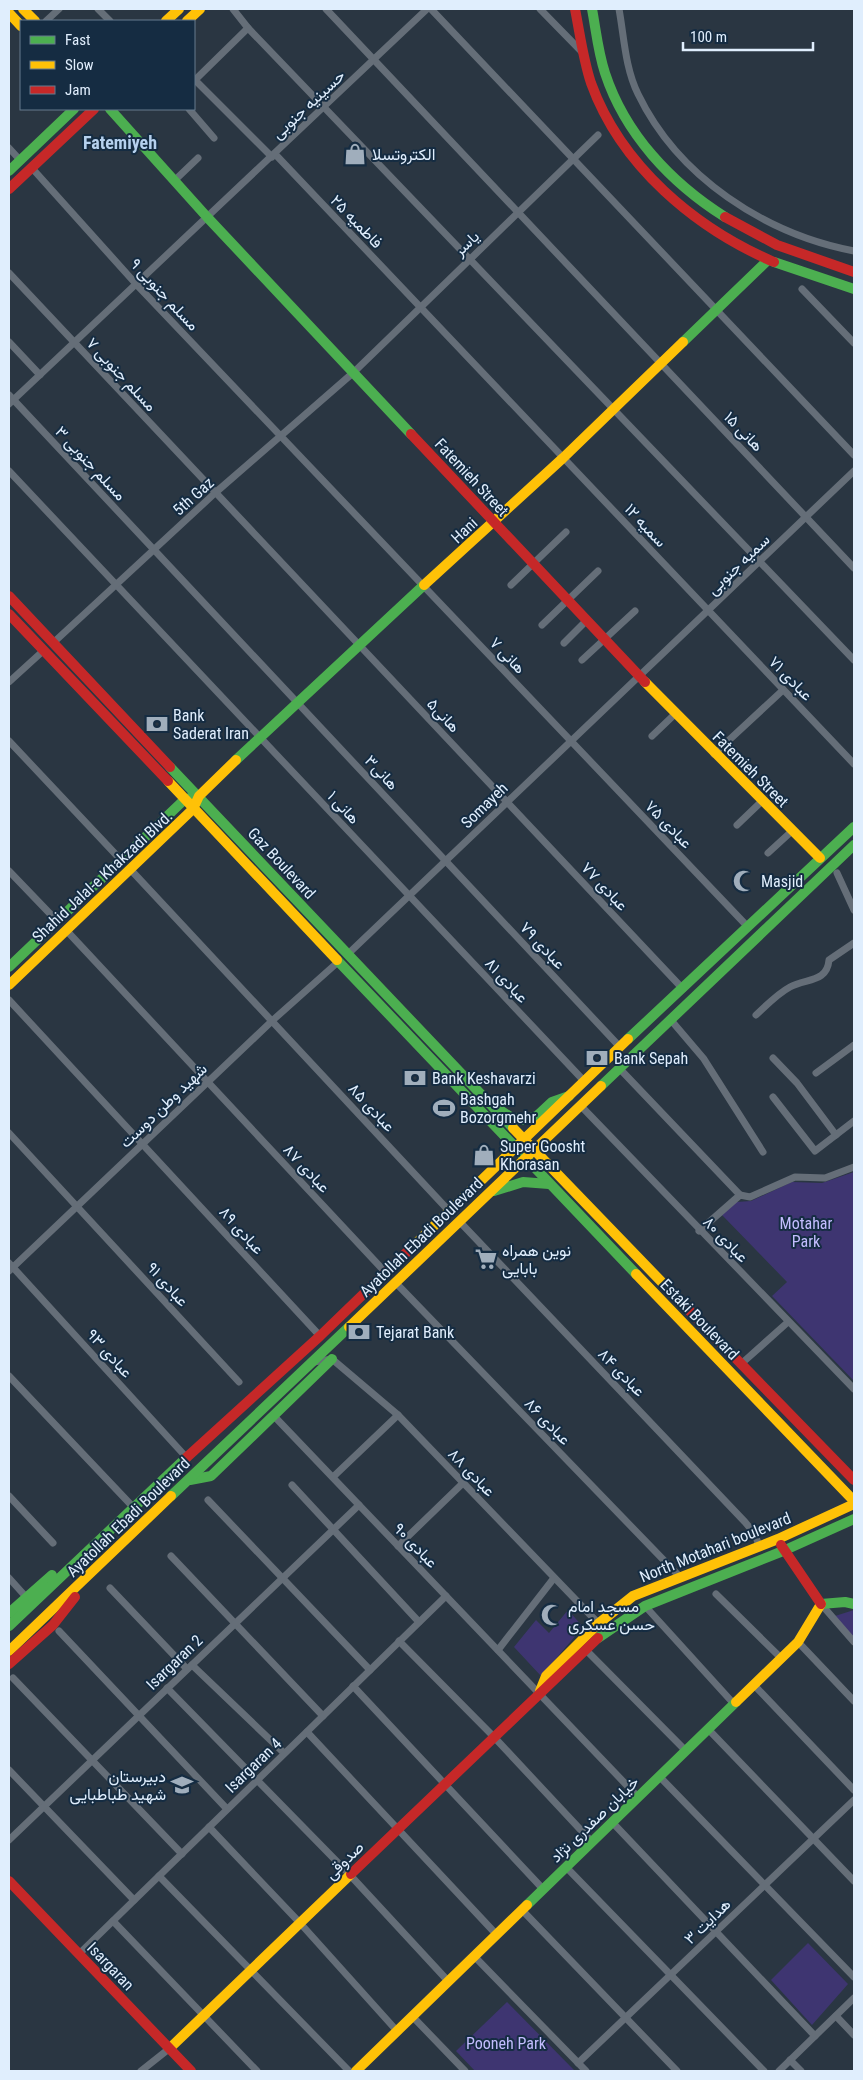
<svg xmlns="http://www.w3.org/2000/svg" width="863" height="2080" font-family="'Roboto Condensed',Vazirmatn,sans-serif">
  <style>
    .green { fill: #3e3571 }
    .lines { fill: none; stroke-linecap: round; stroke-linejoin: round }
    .street { stroke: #656e78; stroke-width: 7 }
    .fast { stroke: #4caf50; stroke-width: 10 }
    .slow { stroke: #ffc107; stroke-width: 10 }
    .jam { stroke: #c62828; stroke-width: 10 }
    .labels { text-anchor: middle; stroke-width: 4; stroke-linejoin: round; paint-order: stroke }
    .street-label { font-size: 16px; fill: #e0eefd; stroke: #152c42 }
    .poi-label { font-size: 16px; fill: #e0eefd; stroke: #152c42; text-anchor: start }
    .park-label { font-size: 16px; fill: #c3bdfe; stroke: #152c42 }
    .neighbourhood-label { font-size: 18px; font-weight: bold; fill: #b6d1ee; stroke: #152c42 }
  </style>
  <rect width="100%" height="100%" fill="#2a3642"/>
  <g class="green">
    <path d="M854,1172V1381L772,1296L787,1282L722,1215L736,1202L751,1201L792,1182L822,1183Z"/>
    <path d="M568,1610L583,1627L541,1676L514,1647L536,1620L549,1633Z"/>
    <path d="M854,1610V1638L835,1616Z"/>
    <path d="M808,1943L848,1984L812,2025L771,1980Z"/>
    <path d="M507,2002L575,2071H475L456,2051Z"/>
  </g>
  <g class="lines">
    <g class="street">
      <path d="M98,9L110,21"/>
      <path d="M233,9L248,28L854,660"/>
      <path d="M326,9L854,568"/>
      <path d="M431,9L854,455"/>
      <path d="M540,9L582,52"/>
      <path d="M619,9C624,36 625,68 638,94C678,177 765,234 854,251"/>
      <path d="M46,21L59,9"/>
      <path d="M248,28L195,80L272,157"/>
      <path d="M189,109L214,138"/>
      <path d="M9,148L20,160"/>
      <path d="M275,154L854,764"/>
      <path d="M31,167L136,284L748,927"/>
      <path d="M174,181L198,158"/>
      <path d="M9,273L683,989"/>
      <path d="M802,289L854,343"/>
      <path d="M9,342L40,375"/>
      <path d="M9,395L620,1047"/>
      <path d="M9,404L427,9"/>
      <path d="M9,471L585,1082"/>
      <path d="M511,585L566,532"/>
      <path d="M542,625L598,571"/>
      <path d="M53,643L215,493L354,372L598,135"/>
      <path d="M564,643L587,620"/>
      <path d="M582,660L635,611"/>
      <path d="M9,682L43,651"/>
      <path d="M652,736L675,714"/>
      <path d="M9,741L121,860"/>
      <path d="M714,754L783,690"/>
      <path d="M737,825L762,801"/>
      <path d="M768,853L792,831"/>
      <path d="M130,869L450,1212"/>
      <path d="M9,871L57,921"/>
      <path d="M837,873L854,910"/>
      <path d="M66,930L386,1273"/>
      <path d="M348,954L854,471"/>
      <path d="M9,1000L320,1336"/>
      <path d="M756,1015C767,1005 777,994 790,987C806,978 827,983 829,960L854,943"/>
      <path d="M670,1019L704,1059L763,1152"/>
      <path d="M773,1058L797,1083L836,1135"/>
      <path d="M619,1068L740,1195"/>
      <path d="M816,1073L854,1045"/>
      <path d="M773,1097L815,1151L854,1121"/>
      <path d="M580,1105L854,1389"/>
      <path d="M9,1133L239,1382"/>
      <path d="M459,1221L745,1522L755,1534L759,1546"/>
      <path d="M699,1231L740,1195L750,1197L795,1177L825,1178L854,1167"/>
      <path d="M9,1263L187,1458"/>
      <path d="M9,1271L273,1020L338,962"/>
      <path d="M395,1282L681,1578"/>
      <path d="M314,1362L332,1359L398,1415L600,1625"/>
      <path d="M741,1364L788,1322"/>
      <path d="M9,1376L134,1508"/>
      <path d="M273,1415L638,1797"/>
      <path d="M333,1477L398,1415"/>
      <path d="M292,1485L419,1622"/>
      <path d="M9,1496L53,1543"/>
      <path d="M208,1500L370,1670"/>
      <path d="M398,1546L463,1483"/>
      <path d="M171,1556L323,1716"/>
      <path d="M9,1578L27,1598"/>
      <path d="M110,1588L187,1669"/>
      <path d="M716,1594L781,1658"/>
      <path d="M821,1604L854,1642"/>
      <path d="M645,1606L734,1704"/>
      <path d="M59,1631L227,1809"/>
      <path d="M399,1641L494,1737L592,1842"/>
      <path d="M798,1642L854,1701"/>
      <path d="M585,1649L686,1751"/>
      <path d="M498,1650L554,1578"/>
      <path d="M192,1665L284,1753"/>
      <path d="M13,1678L182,1854"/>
      <path d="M754,1685L854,1790"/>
      <path d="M353,1686L543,1889"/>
      <path d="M167,1688L350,1875L448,1981"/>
      <path d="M708,1729L854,1881"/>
      <path d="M307,1732L496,1934"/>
      <path d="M9,1770L134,1900"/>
      <path d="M659,1776L854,1977"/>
      <path d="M612,1822L815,2036"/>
      <path d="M209,1827L300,1923L397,2031"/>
      <path d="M9,1840L359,1505"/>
      <path d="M566,1867L764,2071"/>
      <path d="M159,1876L349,2071"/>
      <path d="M522,1910L677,2071"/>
      <path d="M113,1921L257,2071"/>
      <path d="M79,1954L446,1596"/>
      <path d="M474,1956L586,2071"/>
      <path d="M412,2016L465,2071"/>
      <path d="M836,2016L854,2035"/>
      <path d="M790,2060L801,2071"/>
      <path d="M578,2063L854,1800"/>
      <path d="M141,2071L170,2048"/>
      <path d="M779,2071L854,1998"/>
    </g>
    <g class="fast">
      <path d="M592,9C596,30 598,52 605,73C625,134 671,183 725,217"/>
      <path d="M110,109L207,217L411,434"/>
      <path d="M9,171L74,109"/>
      <path d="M774,262L854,289"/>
      <path d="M683,342L768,260"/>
      <path d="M236,760L424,585"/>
      <path d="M170,767L513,1128"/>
      <path d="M337,960L636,1274"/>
      <path d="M9,967L184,800L190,798"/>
      <path d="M628,1039L854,827"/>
      <path d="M601,1086L854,845"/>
      <path d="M488,1102L512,1118L523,1120L537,1116L552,1102L569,1096"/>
      <path d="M494,1191L523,1182L549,1184"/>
      <path d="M190,1480L211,1476L332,1359"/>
      <path d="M171,1496L349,1327"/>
      <path d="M821,1604L845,1602L854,1604"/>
      <path d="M9,1613L52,1575"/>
      <path d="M9,1626L186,1458"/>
      <path d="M598,1638L645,1606L783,1551L854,1519"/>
      <path d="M527,1905L736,1702"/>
    </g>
    <g class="slow">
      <path d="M23,9L35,21"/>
      <path d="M9,13L21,26"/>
      <path d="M166,21L179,9"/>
      <path d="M187,21L200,9"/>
      <path d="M424,585L563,458L683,342"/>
      <path d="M645,682L820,858"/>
      <path d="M168,781L337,960"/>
      <path d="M9,985L193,809L199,796L236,760"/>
      <path d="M513,1128L681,1302"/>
      <path d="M409,1250L628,1039"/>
      <path d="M636,1274L854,1501"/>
      <path d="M349,1327L601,1086"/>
      <path d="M9,1651L171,1496"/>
      <path d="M540,1691L546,1676L598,1624L633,1596L778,1539L854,1504"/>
      <path d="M736,1702L798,1642L821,1604"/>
      <path d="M170,2048L351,1874"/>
      <path d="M356,2071L527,1905"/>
    </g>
    <g class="jam">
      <path d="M575,9C580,34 583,59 591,83C621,166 695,228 774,262"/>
      <path d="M9,189L94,109"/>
      <path d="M725,217L777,245L854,272"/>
      <path d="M411,434L645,682"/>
      <path d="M9,596L170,767"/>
      <path d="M9,614L168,781"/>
      <path d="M681,1302L854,1480"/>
      <path d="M186,1458L320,1336L409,1250"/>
      <path d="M781,1545L821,1604"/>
      <path d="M9,1664L53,1625L75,1597"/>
      <path d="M351,1874L598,1638"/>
      <path d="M9,1881L191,2071"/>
    </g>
  </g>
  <defs>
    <g id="shop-bare" transform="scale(1.725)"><path d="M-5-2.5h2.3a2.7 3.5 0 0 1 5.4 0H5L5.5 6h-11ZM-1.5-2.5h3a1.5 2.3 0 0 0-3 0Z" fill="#a0aebc" stroke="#152c42" stroke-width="2.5" paint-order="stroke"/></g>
    <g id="bank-bare" transform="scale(1.725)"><path d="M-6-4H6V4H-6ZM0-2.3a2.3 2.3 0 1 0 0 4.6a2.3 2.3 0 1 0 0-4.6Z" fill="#a0aebc" stroke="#152c42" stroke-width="2.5" paint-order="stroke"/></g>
    <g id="mosque-bare" transform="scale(1.725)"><path d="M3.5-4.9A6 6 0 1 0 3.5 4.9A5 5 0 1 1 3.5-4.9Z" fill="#a0aebc" stroke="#152c42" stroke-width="2.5" paint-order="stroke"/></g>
    <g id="stadium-bare" transform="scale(1.725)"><path d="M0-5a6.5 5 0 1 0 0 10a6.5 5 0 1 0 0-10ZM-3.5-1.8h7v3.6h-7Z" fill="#a0aebc" stroke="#152c42" stroke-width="2.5" paint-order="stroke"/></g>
    <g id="supermarket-bare" transform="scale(1.725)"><path d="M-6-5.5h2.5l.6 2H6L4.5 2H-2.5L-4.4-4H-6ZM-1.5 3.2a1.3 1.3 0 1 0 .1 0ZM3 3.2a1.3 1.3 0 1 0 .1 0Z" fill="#a0aebc" stroke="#152c42" stroke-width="2.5" paint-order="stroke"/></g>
    <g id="school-bare" transform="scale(1.725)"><path d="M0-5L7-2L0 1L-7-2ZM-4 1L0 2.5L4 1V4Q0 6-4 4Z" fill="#a0aebc" stroke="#152c42" stroke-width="2.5" paint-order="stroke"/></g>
  </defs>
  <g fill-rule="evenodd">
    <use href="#shop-bare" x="355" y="154"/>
    <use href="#bank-bare" x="157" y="724"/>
    <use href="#mosque-bare" x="744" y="881"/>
    <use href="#bank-bare" x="597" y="1058"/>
    <use href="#bank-bare" x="415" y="1078"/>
    <use href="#stadium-bare" x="444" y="1108"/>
    <use href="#shop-bare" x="484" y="1155"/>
    <use href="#supermarket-bare" x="486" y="1259"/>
    <use href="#bank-bare" x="359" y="1332"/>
    <use href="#mosque-bare" x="552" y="1615"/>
    <use href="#school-bare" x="182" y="1785"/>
  </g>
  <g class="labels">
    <g class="street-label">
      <text transform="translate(308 104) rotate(-43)" y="6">حسینیه جنوبی</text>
      <text transform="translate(357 221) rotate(46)" y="6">فاطمیه ۲۵</text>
      <text transform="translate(466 243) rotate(-44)" y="6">یاسر</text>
      <text transform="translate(165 294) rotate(47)" y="6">مسلم جنوبی ۹</text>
      <text transform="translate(122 374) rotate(47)" y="6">مسلم جنوبی ۷</text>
      <text transform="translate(744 431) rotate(46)" y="6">هانی ۱۵</text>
      <text transform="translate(91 463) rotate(47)" y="6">مسلم جنوبی ۳</text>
      <text transform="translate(472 477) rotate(47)" y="6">Fatemieh Street</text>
      <text transform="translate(193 496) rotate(-42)" y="6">5th Gaz</text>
      <text transform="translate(646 525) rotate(47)" y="6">سمیه ۱۲</text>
      <text transform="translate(464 530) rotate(-43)" y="6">Hani</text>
      <text transform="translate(738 564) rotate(-44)" y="6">سمیه جنوبی</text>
      <text transform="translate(508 655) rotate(46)" y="6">هانی ۷</text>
      <text transform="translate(791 678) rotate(46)" y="6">عبادی ۷۱</text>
      <text transform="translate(444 715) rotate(47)" y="6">هانی۵</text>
      <text transform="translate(751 769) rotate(45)" y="6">Fatemieh Street</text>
      <text transform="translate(382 772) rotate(47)" y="6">هانی۳</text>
      <text transform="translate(484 805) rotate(-44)" y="6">Somayeh</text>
      <text transform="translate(344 807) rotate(47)" y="6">هانی ۱</text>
      <text transform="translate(669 824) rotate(46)" y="6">عبادی ۷۵</text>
      <text transform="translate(282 863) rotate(47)" y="6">Gaz Boulevard</text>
      <text transform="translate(102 876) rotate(-43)" y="6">Shahid Jalal-e Khakzadi Blvd.</text>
      <text transform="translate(605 886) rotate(47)" y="6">عبادی ۷۷</text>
      <text transform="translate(543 945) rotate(47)" y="6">عبادی ۷۹</text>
      <text transform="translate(507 980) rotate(47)" y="6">عبادی ۸۱</text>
      <text transform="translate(163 1105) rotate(-44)" y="6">شهید وطن دوست</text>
      <text transform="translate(372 1107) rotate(47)" y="6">عبادی ۸۵</text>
      <text transform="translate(307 1168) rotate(47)" y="6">عبادی ۸۷</text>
      <text transform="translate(242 1230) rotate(48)" y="6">عبادی ۸۹</text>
      <text transform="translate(421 1237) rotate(-44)" y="6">Ayatollah Ebadi Boulevard</text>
      <text transform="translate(726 1239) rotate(46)" y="6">عبادی ۸۰</text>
      <text transform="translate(168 1284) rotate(48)" y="6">عبادی ۹۱</text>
      <text transform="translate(700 1319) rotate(46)" y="6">Estaki Boulevard</text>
      <text transform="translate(110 1353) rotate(48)" y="6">عبادی ۹۳</text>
      <text transform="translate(622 1372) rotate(46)" y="6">عبادی ۸۴</text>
      <text transform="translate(548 1421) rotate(46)" y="6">عبادی ۸۶</text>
      <text transform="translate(472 1472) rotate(46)" y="6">عبادی ۸۸</text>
      <text transform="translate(128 1517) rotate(-44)" y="6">Ayatollah Ebadi Boulevard</text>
      <text transform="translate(416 1545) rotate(46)" y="6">عبادی ۹۰</text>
      <text transform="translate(715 1547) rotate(-22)" y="6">North Motahari boulevard</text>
      <text transform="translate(174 1662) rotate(-44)" y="6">Isargaran 2</text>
      <text transform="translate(253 1765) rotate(-44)" y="6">Isargaran 4</text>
      <text transform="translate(594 1819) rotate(-44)" y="6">خیابان صفدری نژاد</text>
      <text transform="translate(344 1860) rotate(-44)" y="6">صدوقی</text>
      <text transform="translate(707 1921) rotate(-44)" y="6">هدایت ۳</text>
      <text transform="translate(111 1966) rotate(46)" y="6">Isargaran</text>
    </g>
    <g class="poi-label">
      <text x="372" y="160">الکتروتسلا</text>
      <text x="173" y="721">Bank<tspan x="173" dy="18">Saderat Iran</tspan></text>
      <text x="761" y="887">Masjid</text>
      <text x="614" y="1064">Bank Sepah</text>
      <text x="432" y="1084">Bank Keshavarzi</text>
      <text x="460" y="1105">Bashgah<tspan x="460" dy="18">Bozorgmehr</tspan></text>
      <text x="500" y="1152">Super Goosht<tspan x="500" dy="18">Khorasan</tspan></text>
      <text x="502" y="1256">نوین همراه<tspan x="502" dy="18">بابایی</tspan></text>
      <text x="376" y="1338">Tejarat Bank</text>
      <text x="568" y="1612">مسجد امام<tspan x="568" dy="18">حسن عسکری</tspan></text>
      <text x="166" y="1782" text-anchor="end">دبیرستان<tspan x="166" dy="18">شهید طباطبایی</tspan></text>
    </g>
    <g class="park-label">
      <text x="806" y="1229">Motahar<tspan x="806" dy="18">Park</tspan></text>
      <text x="506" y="2049">Pooneh Park</text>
    </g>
    <g class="neighbourhood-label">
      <text x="120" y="149">Fatemiyeh</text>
    </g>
  </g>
  <rect width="863" height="2080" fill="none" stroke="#e0eefd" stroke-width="20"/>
  <rect x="20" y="20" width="175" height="90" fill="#152c42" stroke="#667a8d"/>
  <rect x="30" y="36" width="25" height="8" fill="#4caf50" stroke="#667a8d"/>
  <text x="65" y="45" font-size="15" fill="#e0eefd">Fast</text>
  <rect x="30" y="61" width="25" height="8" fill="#ffc107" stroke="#667a8d"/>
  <text x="65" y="70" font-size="15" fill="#e0eefd">Slow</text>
  <rect x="30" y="86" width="25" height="8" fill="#c62828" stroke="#667a8d"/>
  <text x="65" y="95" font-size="15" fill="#e0eefd">Jam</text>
  <path d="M683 42v8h130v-8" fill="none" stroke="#e0eefd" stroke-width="2.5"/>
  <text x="690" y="42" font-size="15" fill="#e0eefd" stroke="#152c42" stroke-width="4" paint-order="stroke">100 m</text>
</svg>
